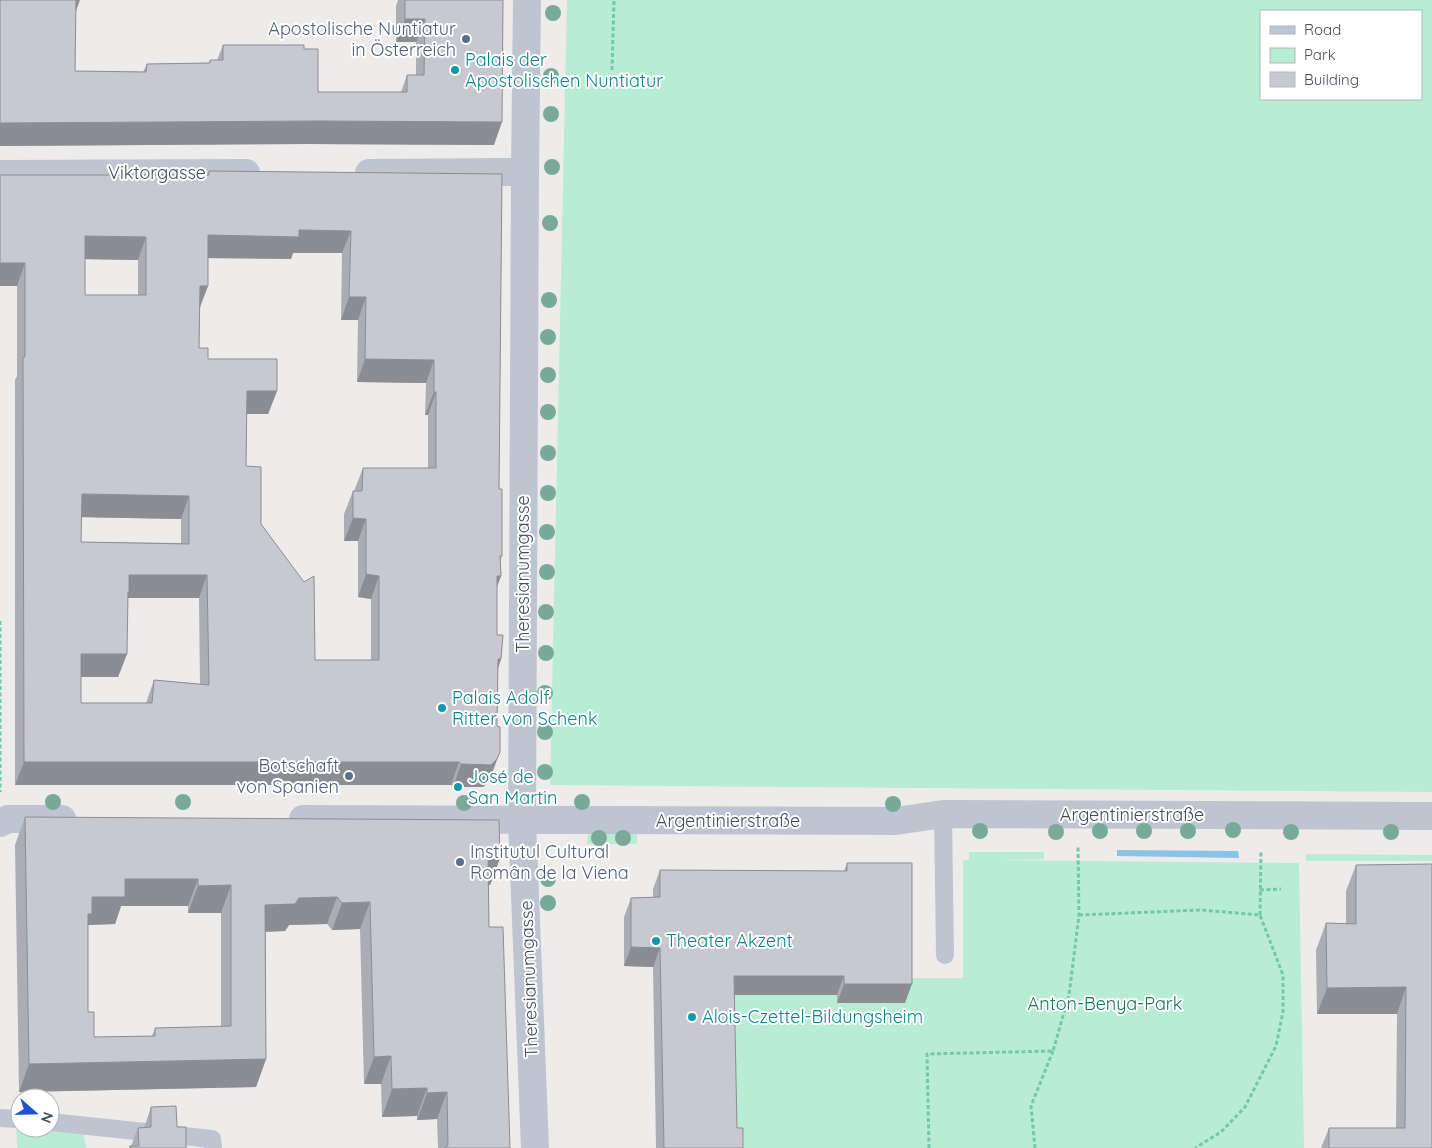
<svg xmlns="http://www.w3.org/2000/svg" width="1432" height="1148" font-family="Quicksand,sans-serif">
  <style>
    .green { fill: #b9ecd5; fill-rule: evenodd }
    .water { fill: #88c4e7 }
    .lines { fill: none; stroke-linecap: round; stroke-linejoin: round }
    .path { stroke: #73c8ac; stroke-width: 3; stroke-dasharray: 4 2.5; stroke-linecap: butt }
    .lane { stroke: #bec5d0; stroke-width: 18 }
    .street { stroke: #bec5d0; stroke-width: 28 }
    .tree { fill: #79aa99 }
    .wall { fill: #acadb3; fill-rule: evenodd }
    .shaded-wall { fill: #8c8d92 }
    .building { fill: #c8c9d0; stroke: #8c8d92; fill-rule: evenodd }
    .service-dot { fill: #5c6f8a; stroke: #fff; stroke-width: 2 }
    .culture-dot { fill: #0f9aa8; stroke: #fff; stroke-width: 2 }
    .labels { text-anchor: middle; stroke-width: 4; stroke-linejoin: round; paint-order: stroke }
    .service-label { font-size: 18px; fill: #4e5e75; stroke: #fff; text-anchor: end }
    .culture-label { font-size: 18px; fill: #0d838f; stroke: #fff; text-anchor: start }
    .street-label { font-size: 18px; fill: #444b57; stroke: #fff }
    .park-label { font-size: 18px; fill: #197556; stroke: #fff }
  </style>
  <rect width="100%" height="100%" fill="#eeebeb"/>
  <g class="green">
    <path d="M567,0H1432V792L550,785ZM1261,11H1421V99H1261Z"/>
    <path d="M588,833H637V844H587Z"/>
    <path d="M969,852H1044V859L1002,860L1299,863L1304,1148H736L713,995H837V1003H905V978H963V860H969Z"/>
    <path d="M1306,854L1432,855V861H1306Z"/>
    <path d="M16,1119H20V1128L82,1125L86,1148H17Z"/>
  </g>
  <path class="water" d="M1117,850L1238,851L1239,858L1117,856Z"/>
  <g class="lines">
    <g class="path">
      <path d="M612,70L614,0"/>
      <path d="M0,621V792"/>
      <path d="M1260,890L1281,889"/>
      <path d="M1079,915L1201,910L1260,915L1283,975V1012L1276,1046L1245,1107L1221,1132L1195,1148"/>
      <path d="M1260,915L1261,850"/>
      <path d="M929,1148L927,1054L1053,1051L1069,995L1079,915L1078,846"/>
      <path d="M1035,1148L1031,1106L1053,1051"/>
    </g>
    <g class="lane">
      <path d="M943,814L945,955"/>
      <path d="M0,1118L20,1119"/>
      <path d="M50,1122L212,1139L213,1148"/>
    </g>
    <g class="street">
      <path d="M527,0L525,172L522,820L535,1148"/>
      <path d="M369,173L525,172"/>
      <path d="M0,174L246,173"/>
      <path d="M303,819L896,821L943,814L1432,816"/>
      <path d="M0,823L8,819H62"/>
    </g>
  </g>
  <g class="tree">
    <circle cx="553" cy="13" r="8"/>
    <circle cx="551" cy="76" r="8"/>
    <circle cx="551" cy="114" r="8"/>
    <circle cx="552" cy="167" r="8"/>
    <circle cx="550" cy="223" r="8"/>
    <circle cx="549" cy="300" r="8"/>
    <circle cx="548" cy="337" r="8"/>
    <circle cx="548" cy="375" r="8"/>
    <circle cx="548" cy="412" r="8"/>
    <circle cx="548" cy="453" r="8"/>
    <circle cx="548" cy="493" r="8"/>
    <circle cx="547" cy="532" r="8"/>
    <circle cx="547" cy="572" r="8"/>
    <circle cx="546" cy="612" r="8"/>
    <circle cx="546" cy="653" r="8"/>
    <circle cx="545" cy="693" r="8"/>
    <circle cx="545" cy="732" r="8"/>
    <circle cx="545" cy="772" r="8"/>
    <circle cx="53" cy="802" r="8"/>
    <circle cx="183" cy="802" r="8"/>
    <circle cx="582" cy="802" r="8"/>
    <circle cx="464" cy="803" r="8"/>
    <circle cx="893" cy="804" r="8"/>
    <circle cx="1233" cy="830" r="8"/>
    <circle cx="980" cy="831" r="8"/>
    <circle cx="1100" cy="831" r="8"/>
    <circle cx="1144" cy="831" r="8"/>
    <circle cx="1188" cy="831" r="8"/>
    <circle cx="1056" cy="832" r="8"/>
    <circle cx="1291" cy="832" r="8"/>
    <circle cx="1391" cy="832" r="8"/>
    <circle cx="599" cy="838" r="8"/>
    <circle cx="623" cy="838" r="8"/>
    <circle cx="548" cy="879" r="8"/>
    <circle cx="548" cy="903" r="8"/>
  </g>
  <g class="wall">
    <path d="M0,0L76,12L75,71L143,72L147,64L209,63L210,60H217L223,45L304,49L318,92H401L407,75H416V42H396V6L398,0H503L494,145L309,144L0,146Z"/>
    <path d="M209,171L502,174L499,489L502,556L500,562L501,576L497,587V635L501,659L498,669L497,726L500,752L489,782L483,787H453L451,785H15V380L17,376V286L0,175H207ZM293,253H342L341,320H358L357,382L426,383L425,415H428V468H363L354,491H353L344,514V541H358V597L371,599V660H315L261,524L246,466L247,414H268L277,391L208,359L199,348L200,308L208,286V258L291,259ZM85,259L138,260V295H85ZM81,517L181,519V543L81,542ZM127,598H199L200,684L154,680L146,703H81V677H118L127,654Z"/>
    <path d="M25,817L500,858L490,885H488L489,927L510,1148H438L437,1119L417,1120V1116L382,1117L381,1084H364L360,929L332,930L327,924L289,925L285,931L266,932V1059L256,1087L19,1092L15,845ZM121,906H188V913H221V1027L155,1028L152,1036L94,1037L88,1012V925L115,924Z"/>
    <path d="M847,863L905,1003H837V995H734L737,1128L743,1148H656L653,967L624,966V917L631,898L653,897V889L660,870L844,871Z"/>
    <path d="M1432,864V1148H1321L1329,1128H1396L1397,1014H1317L1316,950L1326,923L1346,924V891L1356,865Z"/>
    <path d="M151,1107L177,1127L186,1148H129L130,1146H131L138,1128H144Z"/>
  </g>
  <g class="shaded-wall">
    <path d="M75,0H80L73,19Z"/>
    <path d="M405,19H425L416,42H396Z"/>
    <path d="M317,121L502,122L494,145L309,144L0,146V123Z"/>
    <path d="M299,230L351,231L342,253H293L291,259L200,258L208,235Z"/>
    <path d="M85,236L146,237L138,260L77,259Z"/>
    <path d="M0,263H25L17,286H0Z"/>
    <path d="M200,286H208L199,308Z"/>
    <path d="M349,297H366L358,320H341Z"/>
    <path d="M365,359L434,360L426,383L357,382Z"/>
    <path d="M247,391H277L268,414H239Z"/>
    <path d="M434,392H436L428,415H425Z"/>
    <path d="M82,494L189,496L181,519L73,517Z"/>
    <path d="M353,518L366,519L358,541H344Z"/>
    <path d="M366,574L379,576L371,599L358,597Z"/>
    <path d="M129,575H207L199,598H127Z"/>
    <path d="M497,576H501L492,599Z"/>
    <path d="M81,654H127L118,677H72Z"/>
    <path d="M498,659H501L493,682Z"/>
    <path d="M497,759L489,782L483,787H453L461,764Z"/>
    <path d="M24,762H459L451,785H15Z"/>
    <path d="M488,858H500L490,885H478Z"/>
    <path d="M125,879H198L188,906H121L115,924L88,925L82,942L92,897Z"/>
    <path d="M231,885L221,913H188L198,886Z"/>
    <path d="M337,897L327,924L289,925L285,931L256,932L265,905L299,898Z"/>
    <path d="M370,902L360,929L332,930L342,903Z"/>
    <path d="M631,947L660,948L653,967L624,966Z"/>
    <path d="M734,976H844L837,995H727Z"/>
    <path d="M844,984H912L905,1003H837Z"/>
    <path d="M1406,987L1397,1014H1317L1327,988Z"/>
    <path d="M391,1056L381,1084H364L374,1057Z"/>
    <path d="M266,1059L256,1087L19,1092L29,1064Z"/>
    <path d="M427,1088L417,1116L382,1117L392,1089Z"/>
    <path d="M447,1092L437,1119L417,1120L427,1093Z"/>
  </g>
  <g class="building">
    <path d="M0,0H76L75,71L146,72L147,64L210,63V60H223V45H304V49H318V92H407V75H424L425,19H405V0H503L502,122L317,121L0,123Z"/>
    <path d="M209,171L502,174L499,489H502V556H500L501,576H497V635H503L501,659H498L497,726L500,727V752L497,759L491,765L461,764L459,762H24L23,357H25V263H0V175H209ZM299,230L351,231L349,297H366L365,359L434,360V392H436V468H363L362,491H353V518L366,519V574L379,576V660H315L314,576L304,582L261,524V467L246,466L247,391H277V359H208V348H199L200,286H208V235L299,237ZM85,236L146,237V295H85ZM82,494L189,496V544L81,542ZM129,575H207L209,685L154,680L152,703H81V654H127L128,592H129Z"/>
    <path d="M25,817L499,820L500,858H488L489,927H503L510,1148H445L448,1145L447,1092L427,1093V1088L392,1089L391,1056L374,1057L370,902L342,903L337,897L299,898L295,904L265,905L266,1059L29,1064ZM125,879H198V886L231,885V1026L155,1028V1036L94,1037V1012H88V914H92V897H125Z"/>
    <path d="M847,863H912V984H844V976H734L737,1128H743V1148H664L660,948L631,947V898L660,897V870L847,871Z"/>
    <path d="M1432,864V1148H1329V1128H1405L1406,987L1327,988L1326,923L1356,924V865Z"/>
    <path d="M176,1106L177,1127H186V1148H130V1146H139L138,1128L151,1127V1107Z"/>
  </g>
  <g class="service-dot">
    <circle cx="466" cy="39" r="5"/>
    <circle cx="349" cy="776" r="5"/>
    <circle cx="460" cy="862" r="5"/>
  </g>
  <g class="culture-dot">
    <circle cx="455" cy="70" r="5"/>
    <circle cx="442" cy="708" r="5"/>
    <circle cx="458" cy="787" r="5"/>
    <circle cx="656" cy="941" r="5"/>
    <circle cx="692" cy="1017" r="5"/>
  </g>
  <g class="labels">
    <g class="service-label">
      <text x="456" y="35">Apostolische Nuntiatur<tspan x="456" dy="21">in Österreich</tspan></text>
      <text x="339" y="772">Botschaft<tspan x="339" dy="21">von Spanien</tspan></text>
      <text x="470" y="858" text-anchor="start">Institutul Cultural<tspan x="470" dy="21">Român de la Viena</tspan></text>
    </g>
    <g class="culture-label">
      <text x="465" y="66">Palais der<tspan x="465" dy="21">Apostolischen Nuntiatur</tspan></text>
      <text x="452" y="704">Palais Adolf<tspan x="452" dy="21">Ritter von Schenk</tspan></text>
      <text x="468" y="783">José de<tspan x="468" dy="21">San Martin</tspan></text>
      <text x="666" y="947">Theater Akzent</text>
      <text x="702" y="1023">Alois-Czettel-Bildungsheim</text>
    </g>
    <g class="street-label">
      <text x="157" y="179">Viktorgasse</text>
      <text transform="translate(523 574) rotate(-90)" y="6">Theresianumgasse</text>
      <text x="1132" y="821">Argentinierstraße</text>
      <text x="728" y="827">Argentinierstraße</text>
      <text transform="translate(529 979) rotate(-92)" y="6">Theresianumgasse</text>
    </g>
    <g class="park-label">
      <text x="1105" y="1010">Anton-Benya-Park</text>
    </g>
  </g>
  <rect x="1260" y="10" width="162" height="90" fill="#ffffff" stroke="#b4b7bc"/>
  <rect x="1270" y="26" width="25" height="8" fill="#bec5d0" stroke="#b4b7bc"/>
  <text x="1304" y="35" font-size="15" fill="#444b57">Road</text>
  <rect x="1270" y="48" width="25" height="15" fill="#b9ecd5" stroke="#b4b7bc"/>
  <text x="1304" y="60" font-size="15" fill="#444b57">Park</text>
  <rect x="1270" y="72" width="25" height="15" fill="#c8c9d0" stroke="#b4b7bc"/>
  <text x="1304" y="85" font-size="15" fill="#444b57">Building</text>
  <g transform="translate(35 1113) rotate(110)"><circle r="24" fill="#ffffff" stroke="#b4b7bc"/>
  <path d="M0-4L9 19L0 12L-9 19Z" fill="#1f51d4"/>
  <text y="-8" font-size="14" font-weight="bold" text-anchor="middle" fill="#444b57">N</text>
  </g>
</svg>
